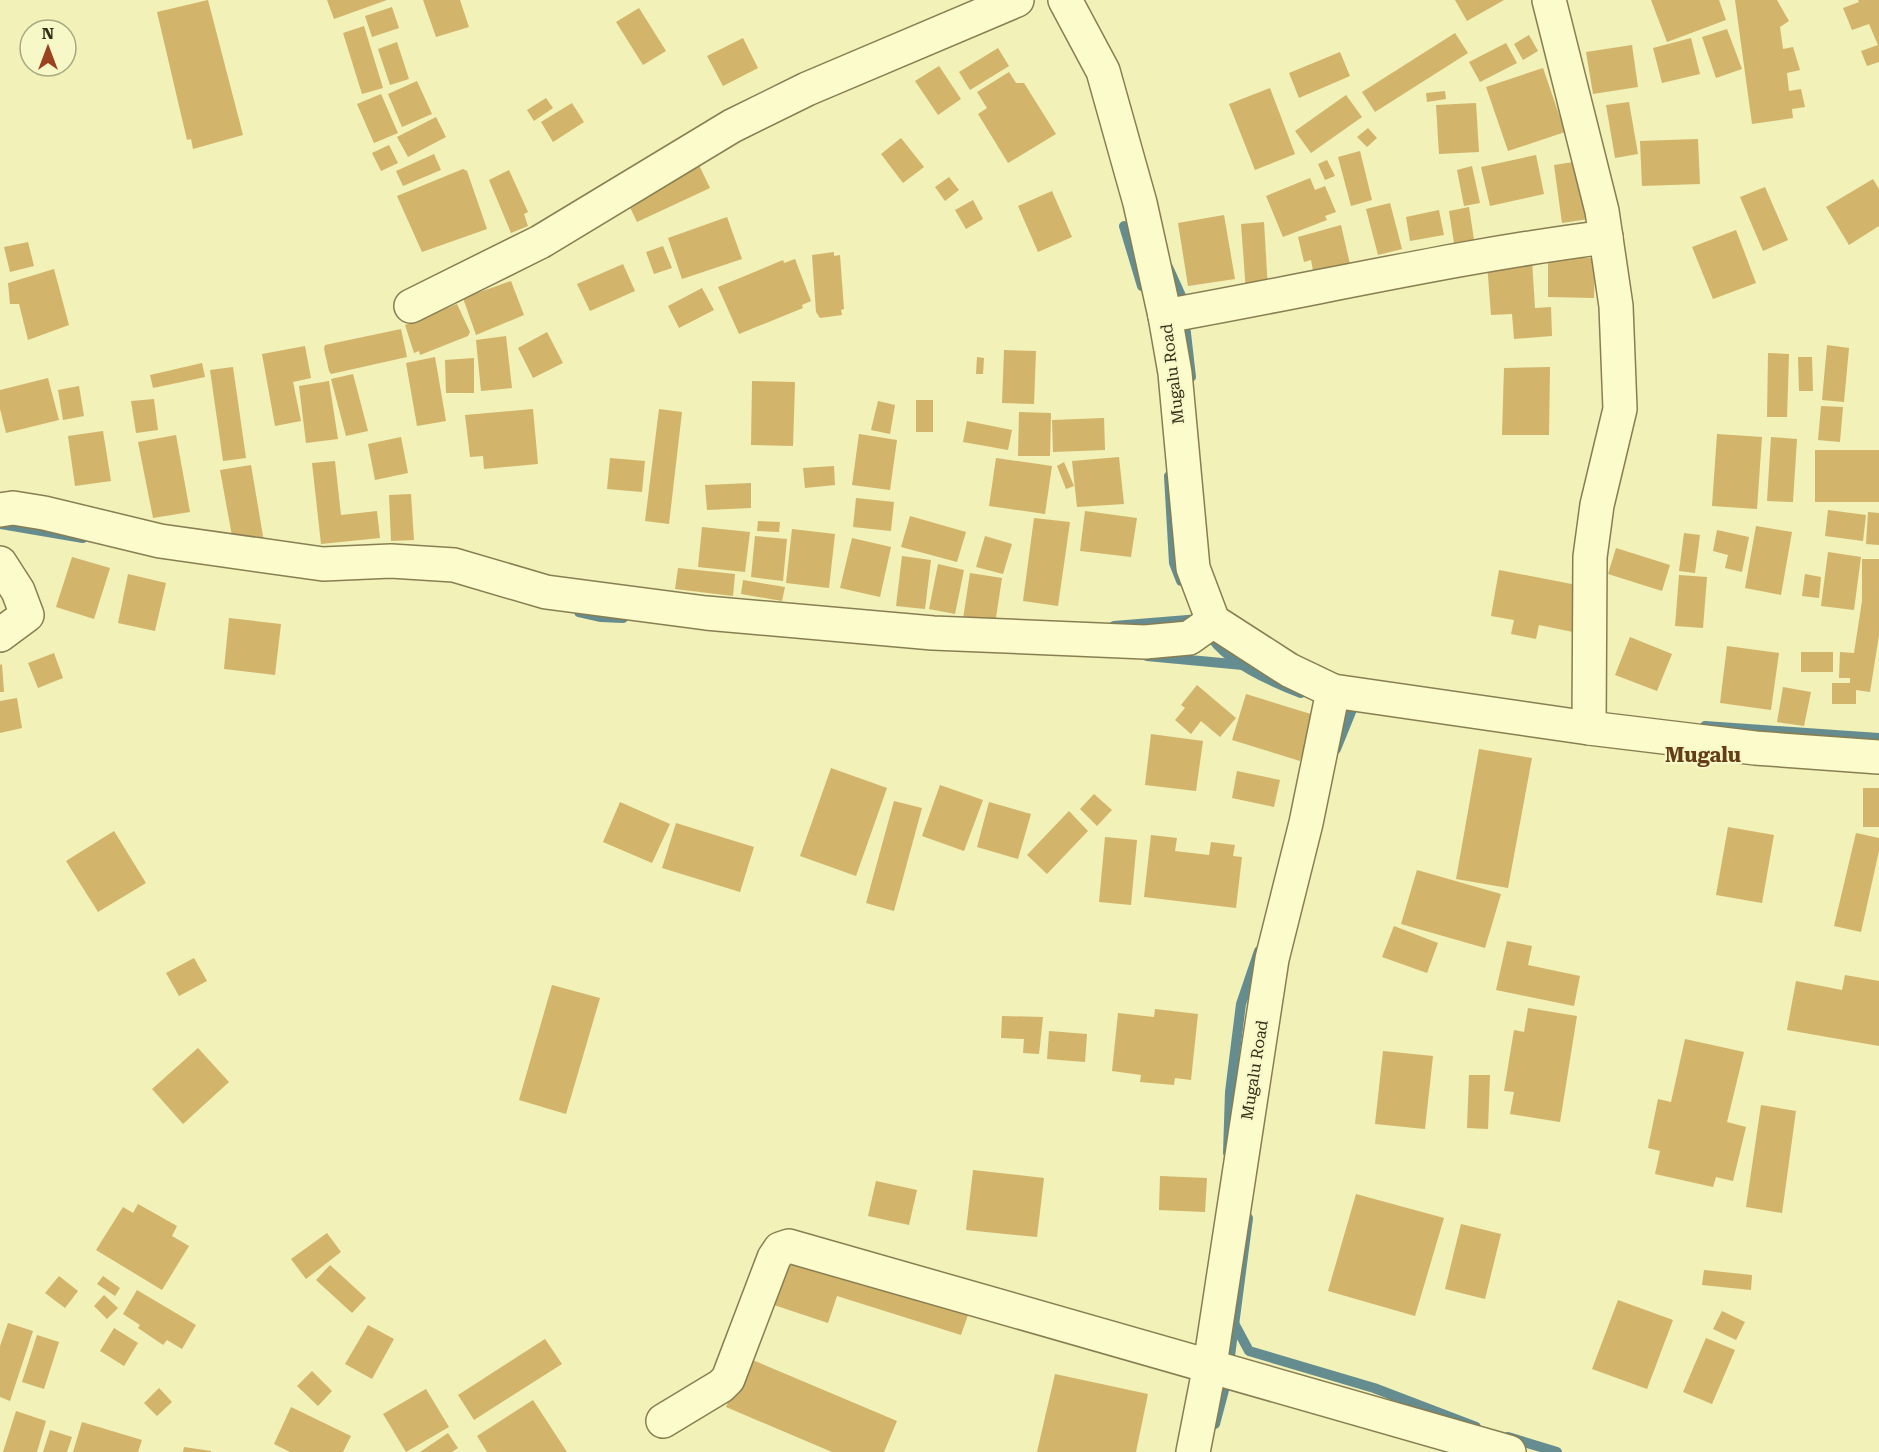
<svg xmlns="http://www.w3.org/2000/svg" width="1879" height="1452" font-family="'Roboto Serif',serif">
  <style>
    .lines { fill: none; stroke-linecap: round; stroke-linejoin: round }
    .stream { stroke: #658c8e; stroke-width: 10 }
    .building { fill: #d2b46b }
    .minor-casing { stroke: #887e52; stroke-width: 36 }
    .minor { stroke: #fbfbcb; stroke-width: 33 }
    .labels { text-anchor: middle; stroke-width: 4.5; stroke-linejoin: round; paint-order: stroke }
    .street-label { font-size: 16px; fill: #352f19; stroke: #f7f8c8 }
    .quarter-label { font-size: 20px; font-weight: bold; fill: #653d15; stroke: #f7f8c8 }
  </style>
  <rect width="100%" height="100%" fill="#f1f1b8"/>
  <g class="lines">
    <g class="stream">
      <path d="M1124,226L1142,286"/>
      <path d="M1168,267L1182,298L1191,377"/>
      <path d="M1169,476L1174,563L1181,581"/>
      <path d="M0,524L83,538"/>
      <path d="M579,612L601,617L623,618"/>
      <path d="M1114,626L1200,619"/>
      <path d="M1208,632C1224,661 1272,682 1301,693"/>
      <path d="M1147,656L1243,665"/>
      <path d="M1705,726L1879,738"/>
      <path d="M1336,749L1355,702"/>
      <path d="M1228,1153L1230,1092L1241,1004L1259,951"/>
      <path d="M1235,1325L1249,1351L1374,1388L1476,1427"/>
      <path d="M1215,1424L1227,1379L1248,1218"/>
      <path d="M1508,1437L1557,1452"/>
    </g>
  </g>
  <g class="building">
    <path d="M208,0L243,135L193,149L191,139L187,140L157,12Z"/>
    <path d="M327,0H387L334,19Z"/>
    <path d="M423,0H460L469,27L436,37Z"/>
    <path d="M1455,0H1504L1467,21Z"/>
    <path d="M1651,0H1719L1726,20L1667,42Z"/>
    <path d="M1735,0H1777L1789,21L1780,27L1783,49L1793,47L1800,70L1787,73L1789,91L1801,89L1805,107L1792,109L1793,118L1752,124Z"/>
    <path d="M1858,0H1879V62L1867,66L1861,51L1878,45L1869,24L1852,30L1843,8L1859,2Z"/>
    <path d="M392,7L399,28L372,37L365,16Z"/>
    <path d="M639,8L666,51L643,65L616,22Z"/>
    <path d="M364,26L383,88L362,94L343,33Z"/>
    <path d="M1727,29L1742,69L1716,78L1702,37Z"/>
    <path d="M1455,33L1468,53L1375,112L1362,92Z"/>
    <path d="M1529,35L1538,51L1523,60L1514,44Z"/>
    <path d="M743,38L758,68L723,86L707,56Z"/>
    <path d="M1691,38L1700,74L1662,83L1653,48Z"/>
    <path d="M397,42L409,79L390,85L378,49Z"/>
    <path d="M1506,43L1517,63L1480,82L1469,62Z"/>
    <path d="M1632,45L1638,87L1593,94L1586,52Z"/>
    <path d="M998,48L1009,66L970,90L959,72Z"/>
    <path d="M1340,52L1350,76L1299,98L1289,73Z"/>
    <path d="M939,66L961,99L938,115L915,81Z"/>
    <path d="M1543,68L1565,132L1508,151L1486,87Z"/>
    <path d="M1009,72L1016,83H1024L1056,134L1008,163L978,114L987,108L977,92Z"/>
    <path d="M417,81L432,114L402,127L388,94Z"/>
    <path d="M1270,88L1295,154L1255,170L1229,104Z"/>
    <path d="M1445,91L1446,99L1427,102L1426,93Z"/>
    <path d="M381,94L398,133L374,143L357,104Z"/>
    <path d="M1346,95L1362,117L1311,153L1295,131Z"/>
    <path d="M546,98L553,108L534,121L527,110Z"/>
    <path d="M1629,102L1638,154L1615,158L1606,105Z"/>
    <path d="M572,103L584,122L553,142L541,122Z"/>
    <path d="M1476,103L1479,152L1439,154L1436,105Z"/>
    <path d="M436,117L446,137L408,157L397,137Z"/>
    <path d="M1368,128L1377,138L1367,147L1357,137Z"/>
    <path d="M901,138L924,167L903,183L881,154Z"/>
    <path d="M1698,139L1700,184L1642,186L1640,141Z"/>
    <path d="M389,145L398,163L381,171L372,153Z"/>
    <path d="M1360,151L1372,200L1351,206L1338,157Z"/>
    <path d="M434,154L441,170L403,186L396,171Z"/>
    <path d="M1536,155L1544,194L1490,206L1481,167Z"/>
    <path d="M1327,160L1335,176L1325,180L1318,164Z"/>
    <path d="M1580,161L1589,219L1562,223L1554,165Z"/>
    <path d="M698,163L710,188L637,222L625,197Z"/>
    <path d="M1472,166L1480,203L1464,206L1457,170Z"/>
    <path d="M463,169L467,171L487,229L422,252L397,196Z"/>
    <path d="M509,170L528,212L524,214L528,226L511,233L489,180Z"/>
    <path d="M949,177L959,190L945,201L935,187Z"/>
    <path d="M1310,178L1315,190L1325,186L1336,212L1325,216L1327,220L1283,237L1266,196Z"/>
    <path d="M1873,179L1879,189V226L1849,245L1826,207Z"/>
    <path d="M1765,187L1788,240L1763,251L1740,197Z"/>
    <path d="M1052,191L1072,237L1038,252L1018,206Z"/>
    <path d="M973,200L983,219L966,229L955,210Z"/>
    <path d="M1390,203L1402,249L1378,255L1366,209Z"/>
    <path d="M1469,207L1476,253L1456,256L1449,211Z"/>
    <path d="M1439,210L1444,235L1410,241L1406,217Z"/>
    <path d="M1224,215L1235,279L1188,286L1178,223Z"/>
    <path d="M727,217L742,259L682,279L668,238Z"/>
    <path d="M1264,222L1268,290L1246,292L1241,224Z"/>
    <path d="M1341,225L1352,273L1315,281L1311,260L1304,262L1298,237Z"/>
    <path d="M1736,230L1756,283L1713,299L1692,247Z"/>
    <path d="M28,242L34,266L10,272L4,247Z"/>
    <path d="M663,246L672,268L654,274L646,252Z"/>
    <path d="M834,252V256L840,255L844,309L841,310L842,315L820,318L816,312L812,255Z"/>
    <path d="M1548,258H1595L1594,298L1548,297Z"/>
    <path d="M795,259L811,301L802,305L803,308L739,334L718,287L783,260L784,263Z"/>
    <path d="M1532,260L1535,308L1551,307L1552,336L1514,339L1512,314L1491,315L1487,263Z"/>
    <path d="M623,264L635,291L590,311L577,284Z"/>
    <path d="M54,269L69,325L28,340L19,304H10L8,283Z"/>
    <path d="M511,281L524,315L476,335L463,298Z"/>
    <path d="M702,288L714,310L679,328L668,306Z"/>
    <path d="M457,304L470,332L468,336L420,355L419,351L414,353L405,325Z"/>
    <path d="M401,329L407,357L331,374L329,371L324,349L325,345Z"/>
    <path d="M547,332L563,363L533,378L518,348Z"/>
    <path d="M506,336L512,388L481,391L476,340Z"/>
    <path d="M1827,345L1849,348L1844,402L1822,400Z"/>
    <path d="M305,346L311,378L293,382L301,421L275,426L262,354Z"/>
    <path d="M1004,350L1036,351L1034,404L1002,403Z"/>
    <path d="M1768,353L1789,354L1787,417H1767Z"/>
    <path d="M435,357L446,421L417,426L406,363Z"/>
    <path d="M977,357L984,358L983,374H976Z"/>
    <path d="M1798,357H1812L1813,391H1799Z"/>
    <path d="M474,358V393H446L445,360Z"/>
    <path d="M202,363L205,377L153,388L150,375Z"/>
    <path d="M233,367L246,458L223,461L210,370Z"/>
    <path d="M1550,367L1549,435H1502L1504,368Z"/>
    <path d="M353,374L368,431L346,436L331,379Z"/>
    <path d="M48,378L59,420L6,433L0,409V390Z"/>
    <path d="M329,381L338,439L306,443L299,386Z"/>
    <path d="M752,381L795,382L793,446L751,445Z"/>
    <path d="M79,386L84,416L63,420L58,390Z"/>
    <path d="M154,399L158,430L136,433L131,401Z"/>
    <rect x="916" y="400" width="17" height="32"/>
    <path d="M878,401L895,405L890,434L871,430Z"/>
    <path d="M1821,406L1843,407L1840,442L1818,440Z"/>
    <path d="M533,409L538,464L484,469L483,456L470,457L465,415Z"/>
    <path d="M659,409L682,412L669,524L645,521Z"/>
    <path d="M1019,412L1051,413L1050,456H1018Z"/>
    <path d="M1104,418L1105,450L1053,452L1052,420Z"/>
    <path d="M967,421L1012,430L1008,450L963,442Z"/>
    <path d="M103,431L111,481L75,486L68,436Z"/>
    <path d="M859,434L897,440L890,490L852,485Z"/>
    <path d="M1717,434L1762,437L1757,509L1712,506Z"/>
    <path d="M176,435L190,512L153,518L138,442Z"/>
    <path d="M401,437L408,473L375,480L368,444Z"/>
    <path d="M1771,437L1797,439L1793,502L1767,501Z"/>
    <rect x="1815" y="450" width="64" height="52"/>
    <path d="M1119,457L1124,504L1077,507L1072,461Z"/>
    <path d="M610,458L645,461L642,492L607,489Z"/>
    <path d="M996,458L1052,466L1045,514L989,506Z"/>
    <path d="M335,461L341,515L377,511L380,538L321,544L312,463Z"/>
    <path d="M1064,462L1074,486L1066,489L1057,466Z"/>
    <path d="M251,465L264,542L234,547L220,470Z"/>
    <path d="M834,466L835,485L805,488L803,468Z"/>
    <path d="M751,483V508L707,510L705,485Z"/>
    <path d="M411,494L414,540L391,541L389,495Z"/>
    <path d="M856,498L894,502L891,531L853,527Z"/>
    <path d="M1828,510L1866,515L1863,541L1825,536Z"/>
    <path d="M1085,511L1137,518L1131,557L1080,551Z"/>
    <path d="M1868,512L1879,513V545L1866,544Z"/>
    <path d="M910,516L966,532L957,562L901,547Z"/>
    <path d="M1034,518L1070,522L1058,606L1023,601Z"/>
    <path d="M758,521L780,522L779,532L757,531Z"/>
    <path d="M1756,526L1792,532L1781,595L1745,588Z"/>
    <path d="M702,527L750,532L745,572L698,567Z"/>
    <path d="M792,529L835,534L829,588L786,583Z"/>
    <path d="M1717,530L1749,537L1742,572L1725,568L1728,555L1713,551Z"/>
    <path d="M1684,533L1700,535L1695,573L1679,571Z"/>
    <path d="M755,536L787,539L783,581L751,577Z"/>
    <path d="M985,536L1012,544L1003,574L976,567Z"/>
    <path d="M852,538L891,547L880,597L840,588Z"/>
    <path d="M1616,548L1670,565L1662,591L1608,574Z"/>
    <path d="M1828,552L1861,557L1854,610L1821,606Z"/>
    <path d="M902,556L931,560L925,609L896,606Z"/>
    <path d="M72,557L110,568L94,619L56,607Z"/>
    <path d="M1862,559H1879V635L1870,692L1856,690V704H1832V683H1850V678H1839L1840,652L1854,653L1862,601Z"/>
    <path d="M938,564L964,570L955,614L929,609Z"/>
    <path d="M678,568L735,574L733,596L675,589Z"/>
    <path d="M1499,570L1582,586L1573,632L1539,625L1536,639L1511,634L1514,620L1491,616Z"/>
    <path d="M970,573L1002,578L995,624L963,619Z"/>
    <path d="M128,574L166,583L155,631L118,623Z"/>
    <path d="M1805,574L1821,577L1819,598L1802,596Z"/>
    <path d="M1679,575L1707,577L1703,628L1675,626Z"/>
    <path d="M743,580L785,587L782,601L741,594Z"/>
    <path d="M229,618L281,624L275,675L224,669Z"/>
    <path d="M1630,637L1672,654L1657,691L1615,675Z"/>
    <path d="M1727,646L1779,653L1771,710L1720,703Z"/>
    <rect x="1801" y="652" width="32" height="20"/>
    <path d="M54,653L63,678L38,688L28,663Z"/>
    <path d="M2,664L4,692H0V665Z"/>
    <path d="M1197,685L1236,718L1220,737L1201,721L1191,734L1175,720L1185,708L1181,705Z"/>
    <path d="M1783,687L1811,692L1804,726L1777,722Z"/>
    <path d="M1246,694L1314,715L1300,761L1232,740Z"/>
    <path d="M17,698L22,728L0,733V701Z"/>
    <path d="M1151,734L1203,741L1196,791L1145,785Z"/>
    <path d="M1479,749L1532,758L1508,888L1456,879Z"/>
    <path d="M831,768L887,788L856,876L800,856Z"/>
    <path d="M1237,771L1280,780L1274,807L1232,798Z"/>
    <path d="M940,785L983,800L964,851L922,836Z"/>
    <rect x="1863" y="788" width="16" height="39"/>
    <path d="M1094,794L1112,810L1097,826L1080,809Z"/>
    <path d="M894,801L922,808L894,911L866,903Z"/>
    <path d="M620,802L670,824L652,863L603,842Z"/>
    <path d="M989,802L1031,814L1018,859L977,847Z"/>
    <path d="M1069,811L1088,831L1047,874L1027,855Z"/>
    <path d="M676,823L754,847L740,892L662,868Z"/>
    <path d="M1728,827L1774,835L1762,903L1716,895Z"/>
    <path d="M114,831L146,883L98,912L66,861Z"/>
    <path d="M1856,833L1879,838V851L1861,932L1834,926Z"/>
    <path d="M1151,835L1177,838L1175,851L1209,855L1211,842L1235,845L1233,856L1242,857L1236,908L1144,897Z"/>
    <path d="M1105,837L1137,840L1131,905L1099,902Z"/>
    <path d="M1417,870L1501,894L1485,948L1401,924Z"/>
    <path d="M1394,926L1438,943L1427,973L1382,957Z"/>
    <path d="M1507,941L1532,946L1528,965L1580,976L1574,1006L1496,990Z"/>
    <path d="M194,958L207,981L179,996L166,973Z"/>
    <path d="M1845,975L1879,981V1046L1787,1030L1796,981L1842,990Z"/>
    <path d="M552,985L600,998L566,1114L519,1100Z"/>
    <path d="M1528,1008L1577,1016L1560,1122L1510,1114L1514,1092L1504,1091L1514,1030L1524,1032Z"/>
    <path d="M1155,1009L1198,1014L1191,1080L1175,1078L1174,1085L1140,1082L1141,1075L1112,1071L1118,1013L1154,1017Z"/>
    <path d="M1002,1016L1043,1017L1039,1054L1023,1053L1024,1039L1001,1038Z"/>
    <path d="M1049,1031L1087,1034L1085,1062L1047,1059Z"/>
    <path d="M1685,1039L1744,1052L1727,1122L1746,1127L1733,1181L1716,1177L1713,1187L1655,1174L1660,1151L1648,1148L1658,1099L1671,1102Z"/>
    <path d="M198,1048L229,1082L183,1124L152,1089Z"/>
    <path d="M1383,1051L1433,1056L1425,1129L1375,1124Z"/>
    <path d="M1469,1075H1490L1488,1129L1467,1128Z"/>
    <path d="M1761,1105L1796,1111L1782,1213L1746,1207Z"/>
    <path d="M973,1170L1044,1178L1037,1237L966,1230Z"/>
    <path d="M1160,1176L1207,1178L1205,1212L1159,1210Z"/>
    <path d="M876,1181L917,1190L909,1225L868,1216Z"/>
    <path d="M1356,1194L1444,1218L1415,1316L1328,1291Z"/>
    <path d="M138,1204L177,1226L172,1236L189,1246L162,1290L96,1250L123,1207L133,1213Z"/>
    <path d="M1461,1224L1501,1234L1485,1299L1445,1289Z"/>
    <path d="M327,1233L341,1252L306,1279L291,1259Z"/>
    <path d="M784,1255L968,1315L961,1335L837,1296L828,1323L768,1303Z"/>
    <path d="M330,1265L366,1298L352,1313L316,1280Z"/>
    <path d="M1704,1270L1752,1275L1751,1290L1702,1285Z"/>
    <path d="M59,1276L78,1291L65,1308L45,1293Z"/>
    <path d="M103,1276L120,1288L115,1296L97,1284Z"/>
    <path d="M137,1290L196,1325L182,1349L167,1340L163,1345L138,1328L140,1325L123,1314Z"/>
    <path d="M104,1295L118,1308L107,1319L94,1306Z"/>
    <path d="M1618,1300L1673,1320L1647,1389L1592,1369Z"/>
    <path d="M1722,1311L1745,1322L1736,1340L1713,1329Z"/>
    <path d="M8,1323L33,1331L10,1401L0,1397V1346Z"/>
    <path d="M368,1325L394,1339L372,1379L345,1364Z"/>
    <path d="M114,1328L138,1343L124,1366L100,1351Z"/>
    <path d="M37,1335L59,1342L44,1389L22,1382Z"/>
    <path d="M1706,1338L1735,1350L1712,1404L1683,1392Z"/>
    <path d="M545,1339L562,1364L474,1420L458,1395Z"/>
    <path d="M748,1358L897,1421L884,1452H832L726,1407Z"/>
    <path d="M312,1371L332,1391L318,1406L297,1386Z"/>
    <path d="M1055,1374L1148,1394L1136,1452H1037Z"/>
    <path d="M159,1388L172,1402L157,1416L144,1403Z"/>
    <path d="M426,1389L449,1427L406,1452L383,1414Z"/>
    <path d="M533,1400L567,1452H487L477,1436Z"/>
    <path d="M291,1407L351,1436L343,1452H290L274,1444Z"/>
    <path d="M16,1411L46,1421L37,1452H3Z"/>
    <path d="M82,1422L142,1440L138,1452H73Z"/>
    <path d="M50,1430L72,1437L67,1452H43Z"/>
    <path d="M448,1433L458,1448L452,1452H420Z"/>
    <path d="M184,1447L211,1451V1452H183Z"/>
  </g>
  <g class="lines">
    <g class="minor-casing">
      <g id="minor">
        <path d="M1065,0L1103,71L1140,203L1165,316L1175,373L1193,568L1213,621L1289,670L1333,691L1589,728L1755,748L1879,757"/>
        <path d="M1549,0L1602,211L1616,306L1620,409L1597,505L1590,557L1589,728"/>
        <path d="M411,306L540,242L732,126L807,89L1017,0"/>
        <path d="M1165,316C1312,290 1457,256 1606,237"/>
        <path d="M0,510L13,508L44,513L160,541L323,564L391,561L454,565L546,592L706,613L933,633L1145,642L1189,638L1213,621"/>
        <path d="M0,563L18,591L27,615L0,635"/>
        <path d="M663,1421L721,1386L728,1379L774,1258L780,1249L789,1246L1509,1452"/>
        <path d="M1193,1452L1210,1365L1272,959L1306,823L1333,691"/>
      </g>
    </g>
    <use href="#minor" class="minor"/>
  </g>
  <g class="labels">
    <g class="street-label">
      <text transform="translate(1172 374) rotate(-97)" y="6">Mugalu Road</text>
      <text transform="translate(1254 1070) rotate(-81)" y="6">Mugalu Road</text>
    </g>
    <g class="quarter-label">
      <text x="1703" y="762">Mugalu</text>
    </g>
  </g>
  <g transform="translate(48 48)"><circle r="28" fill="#f7f8c8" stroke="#a9a882" stroke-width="1.5"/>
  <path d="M0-4.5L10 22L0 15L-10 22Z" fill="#9b421e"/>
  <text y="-9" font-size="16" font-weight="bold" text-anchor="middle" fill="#352f19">N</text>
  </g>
</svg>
